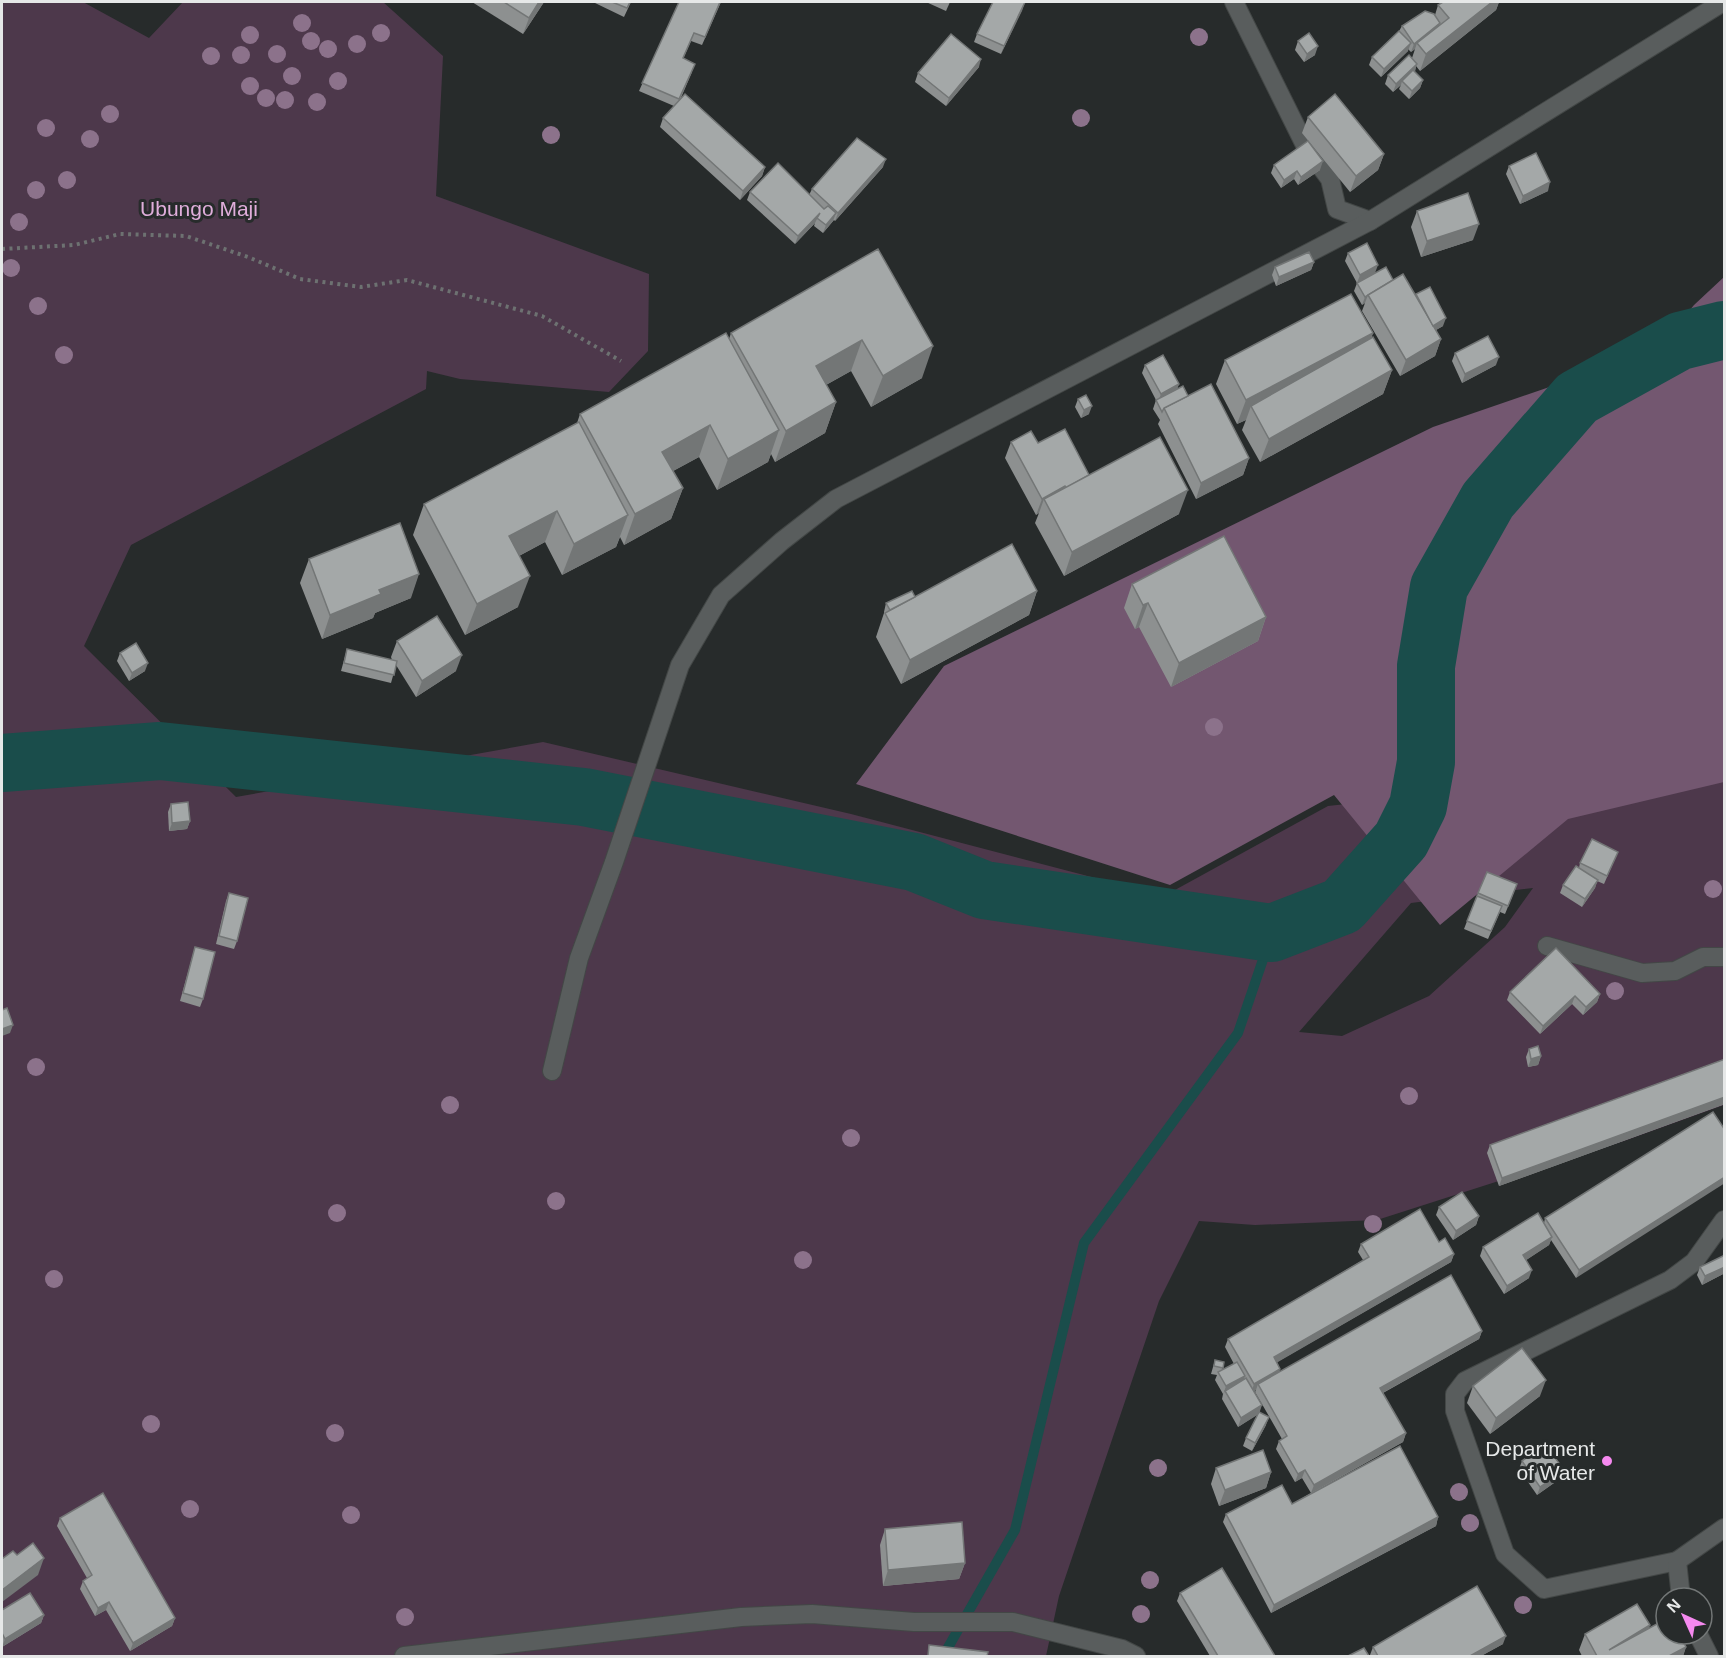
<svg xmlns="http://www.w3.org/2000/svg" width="1726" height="1658" font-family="Arial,sans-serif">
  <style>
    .green { fill: #4d384b; fill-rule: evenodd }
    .forest { fill: #735770 }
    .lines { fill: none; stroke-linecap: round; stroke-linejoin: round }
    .stream { stroke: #1a4d4b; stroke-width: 10 }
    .river { stroke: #1a4d4b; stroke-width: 58 }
    .minor-casing { stroke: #434746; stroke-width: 20 }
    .path { stroke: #6d7171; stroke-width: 4; stroke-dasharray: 3 4.5; stroke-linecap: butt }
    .minor { stroke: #595d5d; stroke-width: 18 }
    .tree { fill: #8c728b }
    .wall { fill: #8d9090 }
    .shaded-wall { fill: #737676 }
    .building { fill: #a4a8a8; stroke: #737676; stroke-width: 1.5 }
    .poi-dot { fill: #f589ef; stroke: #272b2b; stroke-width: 2 }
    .labels { text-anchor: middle; stroke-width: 6; stroke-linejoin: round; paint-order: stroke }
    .park-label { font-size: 21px; fill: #dfadda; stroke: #272b2b }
    .poi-label { font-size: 21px; fill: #e6e8e8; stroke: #272b2b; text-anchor: end }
  </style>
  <rect width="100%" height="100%" fill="#272b2b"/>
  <path class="green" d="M2,2H83L149,38L183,2H383L443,56L436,196L649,274L648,351L609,392L460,379L427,371L426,389L131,545L84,646L236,797L543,742L851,814L1164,896L1328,806L1591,777L1724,501V1105L1624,1141L1377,1220L1255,1225L1199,1221L1159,1301L1059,1596L1046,1656H2ZM1533,888L1505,927L1429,996L1342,1036L1299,1032L1411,903Z"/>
  <path class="forest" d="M1724,277V782L1568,819L1440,925L1334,795L1170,885L856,784L944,666L1433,427L1657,350L1694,305Z"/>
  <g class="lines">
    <path class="stream" d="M946,1651L1015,1530L1084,1243L1238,1033L1272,933"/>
    <path class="river" d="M2,763L160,751L584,797L914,862L984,890L1272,933L1342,906L1401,840L1418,806L1426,762V666L1439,587L1488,500L1577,398L1680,341L1724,330"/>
    <g class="minor-casing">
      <g id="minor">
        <path d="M1234,2L1306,147L1330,179L1337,209L1370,221"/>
        <path d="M1547,946L1642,973L1675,971L1703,957H1724"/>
        <path d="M552,1071L579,958L614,862L680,665L721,595L782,541L836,499L1370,221L1723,2"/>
        <path d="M1677,1561L1544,1589L1505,1554L1455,1411V1394L1465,1381L1670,1280L1694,1262L1724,1220"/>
        <path d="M1681,1598L1677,1561L1724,1528"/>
        <path d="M1698,1634L1709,1656"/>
        <path d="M404,1656L741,1617L812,1614L914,1622H1013L1122,1649L1136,1656"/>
      </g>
    </g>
    <path class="path" d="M2,249L74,245L120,234L186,236L248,257L300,279L361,287L407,280L542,316L621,361"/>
    <use href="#minor" class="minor"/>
  </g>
  <g class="tree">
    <circle cx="302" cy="23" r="9"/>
    <circle cx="381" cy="33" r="9"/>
    <circle cx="250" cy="35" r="9"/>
    <circle cx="1199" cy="37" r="9"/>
    <circle cx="311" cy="41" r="9"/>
    <circle cx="357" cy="44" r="9"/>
    <circle cx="328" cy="49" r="9"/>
    <circle cx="277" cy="54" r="9"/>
    <circle cx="241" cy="55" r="9"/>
    <circle cx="211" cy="56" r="9"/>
    <circle cx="292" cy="76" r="9"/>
    <circle cx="338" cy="81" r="9"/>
    <circle cx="250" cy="86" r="9"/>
    <circle cx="266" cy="98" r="9"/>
    <circle cx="285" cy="100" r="9"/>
    <circle cx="317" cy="102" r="9"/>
    <circle cx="110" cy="114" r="9"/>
    <circle cx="1081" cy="118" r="9"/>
    <circle cx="46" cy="128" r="9"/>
    <circle cx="551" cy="135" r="9"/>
    <circle cx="90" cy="139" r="9"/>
    <circle cx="67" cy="180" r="9"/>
    <circle cx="36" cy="190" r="9"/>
    <circle cx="19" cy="222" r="9"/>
    <circle cx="11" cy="268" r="9"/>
    <circle cx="38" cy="306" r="9"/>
    <circle cx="64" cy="355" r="9"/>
    <circle cx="1214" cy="727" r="9"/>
    <circle cx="1713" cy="889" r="9"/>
    <circle cx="1615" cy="991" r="9"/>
    <circle cx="36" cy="1067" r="9"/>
    <circle cx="1409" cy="1096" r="9"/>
    <circle cx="450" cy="1105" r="9"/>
    <circle cx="851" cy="1138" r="9"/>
    <circle cx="556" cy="1201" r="9"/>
    <circle cx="337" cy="1213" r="9"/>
    <circle cx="1373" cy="1224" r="9"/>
    <circle cx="803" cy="1260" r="9"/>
    <circle cx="54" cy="1279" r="9"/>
    <circle cx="151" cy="1424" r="9"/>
    <circle cx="335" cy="1433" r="9"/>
    <circle cx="1158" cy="1468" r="9"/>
    <circle cx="1459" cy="1492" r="9"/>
    <circle cx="190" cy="1509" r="9"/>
    <circle cx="351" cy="1515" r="9"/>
    <circle cx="1470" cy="1523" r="9"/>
    <circle cx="1150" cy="1580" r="9"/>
    <circle cx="1523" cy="1605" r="9"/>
    <circle cx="1141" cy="1614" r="9"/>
    <circle cx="405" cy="1617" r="9"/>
  </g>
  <g class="wall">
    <path d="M472,2H544L523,34Z"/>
    <path d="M593,2H631L624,17Z"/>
    <path d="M679,2H721L702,45L691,41L683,59L692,72L680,100L765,167L762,176L740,200L660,127L663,118L674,106L639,91Z"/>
    <path d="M926,2H950L946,11Z"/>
    <path d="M1025,2L1001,54L974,42L977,34Z"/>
    <path d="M1443,2H1499L1496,10L1420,71L1416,66L1415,72L1423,80L1420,88L1409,99L1399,89L1401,85L1393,92L1385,84L1388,75L1412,58L1415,49L1411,52L1408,49V51L1381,77L1369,65L1372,57L1399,31L1402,26L1435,15L1438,5Z"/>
    <path d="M1298,41L1315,55L1304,62L1295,50Z"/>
    <path d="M979,67L946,106L915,82L918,73Z"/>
    <path d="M1308,117L1384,154L1378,170L1350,192L1302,133Z"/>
    <path d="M1274,165L1320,170L1298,185L1294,179L1281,188L1271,173Z"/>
    <path d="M1509,166L1548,191L1520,204L1506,174Z"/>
    <path d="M883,167L835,221L834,220L823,233L814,226L815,223L795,244L747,200L750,192L809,195L812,189Z"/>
    <path d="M1417,211L1473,240L1421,257L1411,227Z"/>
    <path d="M878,249L922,378L871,407L851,371L826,385L836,402L825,433L775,462L771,454L768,462L717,490L699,457L673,471L683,488L671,519L624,545L620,537L616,547L562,575L545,542L519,556L518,607L465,635L413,535L424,504L577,423L580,414L729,339L731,333Z"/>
    <path d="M1348,253L1376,273L1393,280L1416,296V294L1443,326L1436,330L1441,339L1435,356L1400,376L1362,311L1365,303L1362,305L1354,291L1357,283L1368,277L1357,283L1345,261Z"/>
    <path d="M1314,262L1311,270L1276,286L1272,275L1275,267Z"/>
    <path d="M1373,333L1371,339L1392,370L1383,394L1260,462L1242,430L1246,420L1237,424L1216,384L1225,360Z"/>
    <path d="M1455,353L1496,365L1462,383L1452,361Z"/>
    <path d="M1145,365L1179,384L1177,389L1188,396L1249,458L1243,475L1196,499L1158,424L1160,420L1153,409L1156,400L1142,373Z"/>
    <path d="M1078,399L1089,414L1081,418L1075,407Z"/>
    <path d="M1011,442L1038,443L1089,475L1179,514L1064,576L1035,523L1039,513L1036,515L1005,458Z"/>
    <path d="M309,559L411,598L375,613L373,618L322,639L300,583Z"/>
    <path d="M1132,584L1266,617L1258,641L1171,687L1139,627L1135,629L1124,608Z"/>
    <path d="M1037,591L1029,615L901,684L876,637L884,613V612L886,603L915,597Z"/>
    <path d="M397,641L456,671L416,697L396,665L391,683L341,671L347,649L392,660L391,657Z"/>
    <path d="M120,653L145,671L129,681L117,661Z"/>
    <path d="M171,804L190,821L187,829L169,831L168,812Z"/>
    <path d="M1618,852L1604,884L1597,881L1595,888L1582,907L1560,893L1563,885L1579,868L1580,863Z"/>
    <path d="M1514,892L1505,914L1500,912L1488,939L1464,929L1478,893Z"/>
    <path d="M229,893L237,941L234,949L216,944L226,901Z"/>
    <path d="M195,947L203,999L200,1007L180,1001Z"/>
    <path d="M1510,992L1600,994L1597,1002L1583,1015L1572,1004L1540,1034L1507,1000Z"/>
    <path d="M1529,1049L1541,1056L1538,1065L1528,1067L1526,1057Z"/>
    <path d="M1725,1059V1104L1499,1186L1487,1153L1490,1145Z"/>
    <path d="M1713,1112L1576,1278L1551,1240L1549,1245L1526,1260L1529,1278L1504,1294L1480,1256L1483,1247L1544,1223L1545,1218Z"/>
    <path d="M1439,1207L1479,1216L1476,1225L1453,1240L1436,1215Z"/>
    <path d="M1439,1242L1454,1254L1451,1262L1277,1362L1280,1369L1279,1372L1482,1331L1479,1339L1383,1393L1406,1433L1403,1442L1314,1492L1438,1517L1436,1526L1271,1613L1223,1522L1226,1514L1292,1504L1311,1493L1302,1478L1295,1482L1276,1449L1279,1441L1282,1439L1255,1392L1256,1390L1254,1391L1260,1413L1266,1425L1252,1451L1243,1446L1246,1438L1258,1414L1238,1427L1222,1399L1223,1394L1215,1380L1217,1375L1211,1374L1215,1360L1224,1362L1222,1370L1234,1364L1225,1347L1228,1339L1363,1260L1358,1252L1361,1244Z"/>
    <path d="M1725,1255V1273L1702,1285L1697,1275L1700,1267Z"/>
    <path d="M1473,1386L1540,1396L1490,1434L1467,1403Z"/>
    <path d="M1522,1461L1564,1470L1561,1478L1537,1495L1519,1469Z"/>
    <path d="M1216,1468L1271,1472L1266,1488L1219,1506L1211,1484Z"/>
    <path d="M60,1518L175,1618L172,1626L130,1651L106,1610L95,1616L80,1589L83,1581L87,1578L57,1526Z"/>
    <path d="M885,1529L965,1563L959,1579L883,1586L880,1545Z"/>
    <path d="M1180,1593L1275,1656H1210L1177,1601Z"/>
    <path d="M2,1610L44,1615L41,1623L2,1647Z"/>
    <path d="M1650,1625L1648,1629L1686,1647L1683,1656H1582L1579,1650L1585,1634Z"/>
    <path d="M1503,1644L1481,1656H1371L1370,1655L1373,1647Z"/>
  </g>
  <g class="shaded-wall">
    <path d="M539,2H544L523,34L529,18Z"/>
    <path d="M1025,2L1022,11L1001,54L1004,46Z"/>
    <path d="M1492,2H1499L1496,10L1420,71L1426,54Z"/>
    <path d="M1440,23L1437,31L1417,43L1415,49L1411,52L1414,44Z"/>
    <path d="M1411,43L1408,51L1381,77L1384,69Z"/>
    <path d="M1318,46L1315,55L1304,62L1307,54Z"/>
    <path d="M981,59L979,67L946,106L949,98Z"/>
    <path d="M1417,64L1414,73L1402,81L1401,85L1393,92L1396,84Z"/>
    <path d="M1423,80L1420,88L1409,99L1412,91Z"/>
    <path d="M1384,154L1378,170L1350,192L1356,176Z"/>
    <path d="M886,159L883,167L835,221L838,213Z"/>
    <path d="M1323,161L1320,170L1298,185L1301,177Z"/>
    <path d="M765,167L762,176L740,200L743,191Z"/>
    <path d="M1297,171L1294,179L1281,188L1284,180Z"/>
    <path d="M1550,182L1548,191L1520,204L1523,196Z"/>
    <path d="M820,213L815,223L795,244L798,236Z"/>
    <path d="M836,213L833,221L823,233L826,225Z"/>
    <path d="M1479,224L1473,240L1421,257L1427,241Z"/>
    <path d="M1314,262L1311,270L1276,286L1279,277Z"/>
    <path d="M1378,265L1375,273L1357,283L1360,275Z"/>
    <path d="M1393,281L1368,295L1365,303L1362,305L1365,297Z"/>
    <path d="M1446,318L1443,326L1429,334L1432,326Z"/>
    <path d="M1373,333L1364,357L1251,406L1246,420L1237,424L1246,400Z"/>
    <path d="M1441,339L1435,356L1400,376L1406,360Z"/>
    <path d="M862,340L851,371L804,397L816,366Z"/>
    <path d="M933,346L922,378L871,407L883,376Z"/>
    <path d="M1499,357L1496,365L1462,383L1465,374Z"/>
    <path d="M1392,370L1383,394L1260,462L1269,439Z"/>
    <path d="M1179,384L1176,392L1158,402L1161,394Z"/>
    <path d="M836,402L825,433L775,462L786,431Z"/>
    <path d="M1092,406L1089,414L1081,418L1084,410Z"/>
    <path d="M710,425L699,457L651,483L662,452Z"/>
    <path d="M779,430L768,462L717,490L728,459Z"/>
    <path d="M1249,458L1243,475L1196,499L1201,483Z"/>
    <path d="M1065,486L1059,502L1044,499L1039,513L1036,515L1042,499Z"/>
    <path d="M683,488L671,519L624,545L635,514Z"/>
    <path d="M1188,490L1179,514L1064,576L1072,552Z"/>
    <path d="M557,511L545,542L498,567L509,536Z"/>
    <path d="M628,515L616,547L562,575L574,544Z"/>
    <path d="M419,574L411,598L375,613L373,618L322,639L330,615L379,590Z"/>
    <path d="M530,576L518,607L465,635L477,604Z"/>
    <path d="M1037,591L1029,615L901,684L910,660Z"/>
    <path d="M1148,603L1139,627L1135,629L1143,605Z"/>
    <path d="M1266,617L1258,641L1171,687L1179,663Z"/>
    <path d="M462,655L456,671L416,697L422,681Z"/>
    <path d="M148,663L145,671L129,681L132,673Z"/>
    <path d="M190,821L187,829L169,831L172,823Z"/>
    <path d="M1598,880L1595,888L1582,907L1585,899Z"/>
    <path d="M1600,994L1597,1002L1583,1015L1586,1007Z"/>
    <path d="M1575,996L1572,1004L1540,1034L1543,1026Z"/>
    <path d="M13,1025L10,1033L2,1036V1029Z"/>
    <path d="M1541,1056L1538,1065L1528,1067L1531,1059Z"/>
    <path d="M1725,1097V1104L1499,1186L1502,1178Z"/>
    <path d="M1725,1177V1183L1576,1278L1579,1270Z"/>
    <path d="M1479,1216L1476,1225L1453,1240L1456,1231Z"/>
    <path d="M1552,1237L1549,1245L1520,1264L1523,1255Z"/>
    <path d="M1454,1254L1451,1262L1271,1366L1274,1357Z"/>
    <path d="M1725,1267V1273L1702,1285L1705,1276Z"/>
    <path d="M1532,1270L1529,1278L1504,1294L1507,1286Z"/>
    <path d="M1482,1331L1479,1339L1377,1396L1380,1388Z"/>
    <path d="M1280,1369L1277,1377L1258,1384L1256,1390L1251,1393L1254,1384Z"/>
    <path d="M1245,1376L1242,1385L1225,1391L1223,1395L1226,1386Z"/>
    <path d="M1546,1380L1540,1396L1490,1434L1496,1418Z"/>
    <path d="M1262,1405L1259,1414L1238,1427L1241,1418Z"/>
    <path d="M1269,1417L1266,1425L1252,1451L1255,1443Z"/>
    <path d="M1406,1433L1403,1442L1311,1493L1314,1485Z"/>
    <path d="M1305,1470L1302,1478L1295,1482L1298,1474Z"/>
    <path d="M1564,1470L1561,1478L1537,1495L1540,1487Z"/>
    <path d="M1271,1472L1266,1488L1219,1506L1225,1490Z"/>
    <path d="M1438,1517L1436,1526L1271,1613L1274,1605Z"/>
    <path d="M44,1558L38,1575L2,1602V1590Z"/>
    <path d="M965,1563L959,1579L883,1586L888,1570Z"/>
    <path d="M109,1602L106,1610L95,1616L98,1608Z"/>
    <path d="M44,1615L41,1623L2,1647L5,1639Z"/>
    <path d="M175,1618L172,1626L130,1651L133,1643Z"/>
    <path d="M1650,1625L1644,1641L1609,1650Z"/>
    <path d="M1506,1636L1503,1644L1481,1656H1470Z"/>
    <path d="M1686,1647L1683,1656H1669Z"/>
  </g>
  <g class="building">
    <path d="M504,2H539L529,18Z"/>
    <path d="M612,2H630L627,8Z"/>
    <path d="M679,2H720L705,37L694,33L683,58L695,64L679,99L642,83Z"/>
    <path d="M993,2H1025L1004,46L977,34Z"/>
    <path d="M1443,2H1492L1426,54L1417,43L1449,18L1438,5Z"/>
    <path d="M1425,11L1434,14L1440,23L1414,44L1402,26Z"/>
    <path d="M1399,31L1411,43L1384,69L1372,57Z"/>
    <path d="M1309,33L1318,46L1307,54L1298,41Z"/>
    <path d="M951,34L981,59L949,98L918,73Z"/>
    <path d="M1409,55L1417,64L1396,84L1388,75Z"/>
    <path d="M1413,70L1423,80L1412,91L1402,81Z"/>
    <path d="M685,94L765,167L743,191L663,118Z"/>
    <path d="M1335,94L1384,154L1356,176L1308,117Z"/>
    <path d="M857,138L886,159L838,213L812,189Z"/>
    <path d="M1308,141L1323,161L1301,177L1297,171L1284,180L1274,165Z"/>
    <path d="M1536,153L1550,182L1523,196L1509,166Z"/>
    <path d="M778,163L824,209L828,206L836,213L826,225L817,218L820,213L798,236L750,192Z"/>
    <path d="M1468,193L1479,224L1427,241L1417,211Z"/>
    <path d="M1367,243L1378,265L1360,275L1348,253Z"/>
    <path d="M878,249L933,346L883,376L862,340L816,366L836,402L786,431L731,333Z"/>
    <path d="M1309,252L1314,262L1279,277L1275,267Z"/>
    <path d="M1386,267L1393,280L1365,297L1357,283Z"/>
    <path d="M1403,274L1441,339L1406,360L1368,295Z"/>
    <path d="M1430,287L1446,318L1433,326L1416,294Z"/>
    <path d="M1351,294L1373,333L1246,400L1225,360Z"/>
    <path d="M726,333L779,430L728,459L710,425L662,452L683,488L635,514L580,414Z"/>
    <path d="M1488,336L1499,357L1465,374L1455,353Z"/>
    <path d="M1373,337L1392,370L1269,439L1251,406Z"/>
    <path d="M1163,355L1179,384L1161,394L1145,365Z"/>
    <path d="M1211,384L1249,458L1201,483L1164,408Z"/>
    <path d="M1183,386L1188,396L1164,408L1162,412L1156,400Z"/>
    <path d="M1086,395L1092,406L1084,410L1078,399Z"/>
    <path d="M579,422L628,515L574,544L557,511L509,536L530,576L477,604L424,504Z"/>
    <path d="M1065,429L1089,475L1066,488L1065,486L1042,499L1011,442L1031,431L1038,443Z"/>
    <path d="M1160,437L1188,490L1072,552L1044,499Z"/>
    <path d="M400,523L419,574L379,590L381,594L330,615L309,559Z"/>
    <path d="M1224,536L1266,617L1179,663L1148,603L1143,605L1132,584Z"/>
    <path d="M1012,544L1037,591L910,660L885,613Z"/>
    <path d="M912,591L915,597L890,610L886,603Z"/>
    <path d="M437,616L462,655L422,681L397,641Z"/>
    <path d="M136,643L148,663L132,673L120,653Z"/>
    <path d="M347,649L397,661L394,675L344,663Z"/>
    <path d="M188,802L190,821L172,823L171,804Z"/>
    <path d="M1592,839L1618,852L1607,876L1580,863Z"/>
    <path d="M1576,866L1598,880L1585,899L1563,885Z"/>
    <path d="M1487,872L1517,884L1508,906L1478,893Z"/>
    <path d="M229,893L248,898L237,941L219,936Z"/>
    <path d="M1477,896L1502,906L1491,931L1467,921Z"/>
    <path d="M195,947L215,952L203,999L183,993Z"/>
    <path d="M1556,948L1600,994L1586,1007L1575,996L1543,1026L1510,992Z"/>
    <path d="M7,1008L13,1025L2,1029V1010Z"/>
    <path d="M1538,1046L1541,1056L1531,1059L1529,1049Z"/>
    <path d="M1725,1059V1097L1502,1178L1490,1145Z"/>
    <path d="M1713,1112L1725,1130V1177L1579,1270L1545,1218Z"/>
    <path d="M1462,1192L1479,1216L1456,1231L1439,1207Z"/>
    <path d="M1420,1209L1439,1242L1445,1238L1454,1254L1274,1357L1280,1369L1254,1384L1228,1339L1369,1257L1361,1244Z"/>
    <path d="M1538,1213L1552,1237L1523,1255L1532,1270L1507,1286L1483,1247Z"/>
    <path d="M1725,1255V1267L1705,1276L1700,1267Z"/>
    <path d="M1451,1275L1482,1331L1380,1388L1406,1433L1314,1485L1305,1470L1298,1474L1279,1441L1287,1436L1258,1384Z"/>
    <path d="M1522,1348L1546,1380L1496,1418L1473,1386Z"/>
    <path d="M1215,1360L1224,1362L1223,1368L1214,1366Z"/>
    <path d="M1237,1362L1245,1376L1226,1386L1218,1372Z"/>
    <path d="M1246,1378L1262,1405L1241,1418L1225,1391Z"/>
    <path d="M1259,1412L1269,1417L1255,1443L1246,1438Z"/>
    <path d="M1545,1444L1564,1470L1540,1487L1522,1461Z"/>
    <path d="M1400,1446L1438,1517L1274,1605L1226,1514L1282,1485L1292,1504Z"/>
    <path d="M1263,1450L1271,1472L1225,1490L1216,1468Z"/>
    <path d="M103,1493L175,1618L133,1643L109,1602L98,1608L83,1581L92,1575L60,1518Z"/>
    <path d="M962,1522L965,1563L888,1570L885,1529Z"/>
    <path d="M33,1543L44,1558L2,1590V1559L13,1551L17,1555Z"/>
    <path d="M1222,1568L1275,1656H1218L1180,1593Z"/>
    <path d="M1477,1586L1506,1636L1470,1656H1378L1373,1647Z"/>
    <path d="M30,1593L44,1615L5,1639L2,1633V1610Z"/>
    <path d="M1637,1604L1650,1625L1609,1650L1666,1619V1634H1679L1686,1647L1669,1656H1597L1585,1634Z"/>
    <path d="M929,1645L988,1652L987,1656H928Z"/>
    <path d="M1364,1648L1369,1656H1348Z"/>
  </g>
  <circle class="poi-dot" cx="1607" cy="1461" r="6"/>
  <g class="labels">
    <g class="park-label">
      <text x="199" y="216">Ubungo Maji</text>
    </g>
    <g class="poi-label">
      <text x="1595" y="1456">Department<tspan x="1595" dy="24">of Water</tspan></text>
    </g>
  </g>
  <rect width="1726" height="1658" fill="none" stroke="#e6e8e8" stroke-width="6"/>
  <g transform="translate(1684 1616) rotate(315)"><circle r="28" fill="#272b2b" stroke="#737777" stroke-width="1.5"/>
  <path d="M0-4.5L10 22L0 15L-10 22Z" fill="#f589ef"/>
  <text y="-9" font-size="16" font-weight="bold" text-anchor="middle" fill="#e6e8e8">N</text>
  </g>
</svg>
